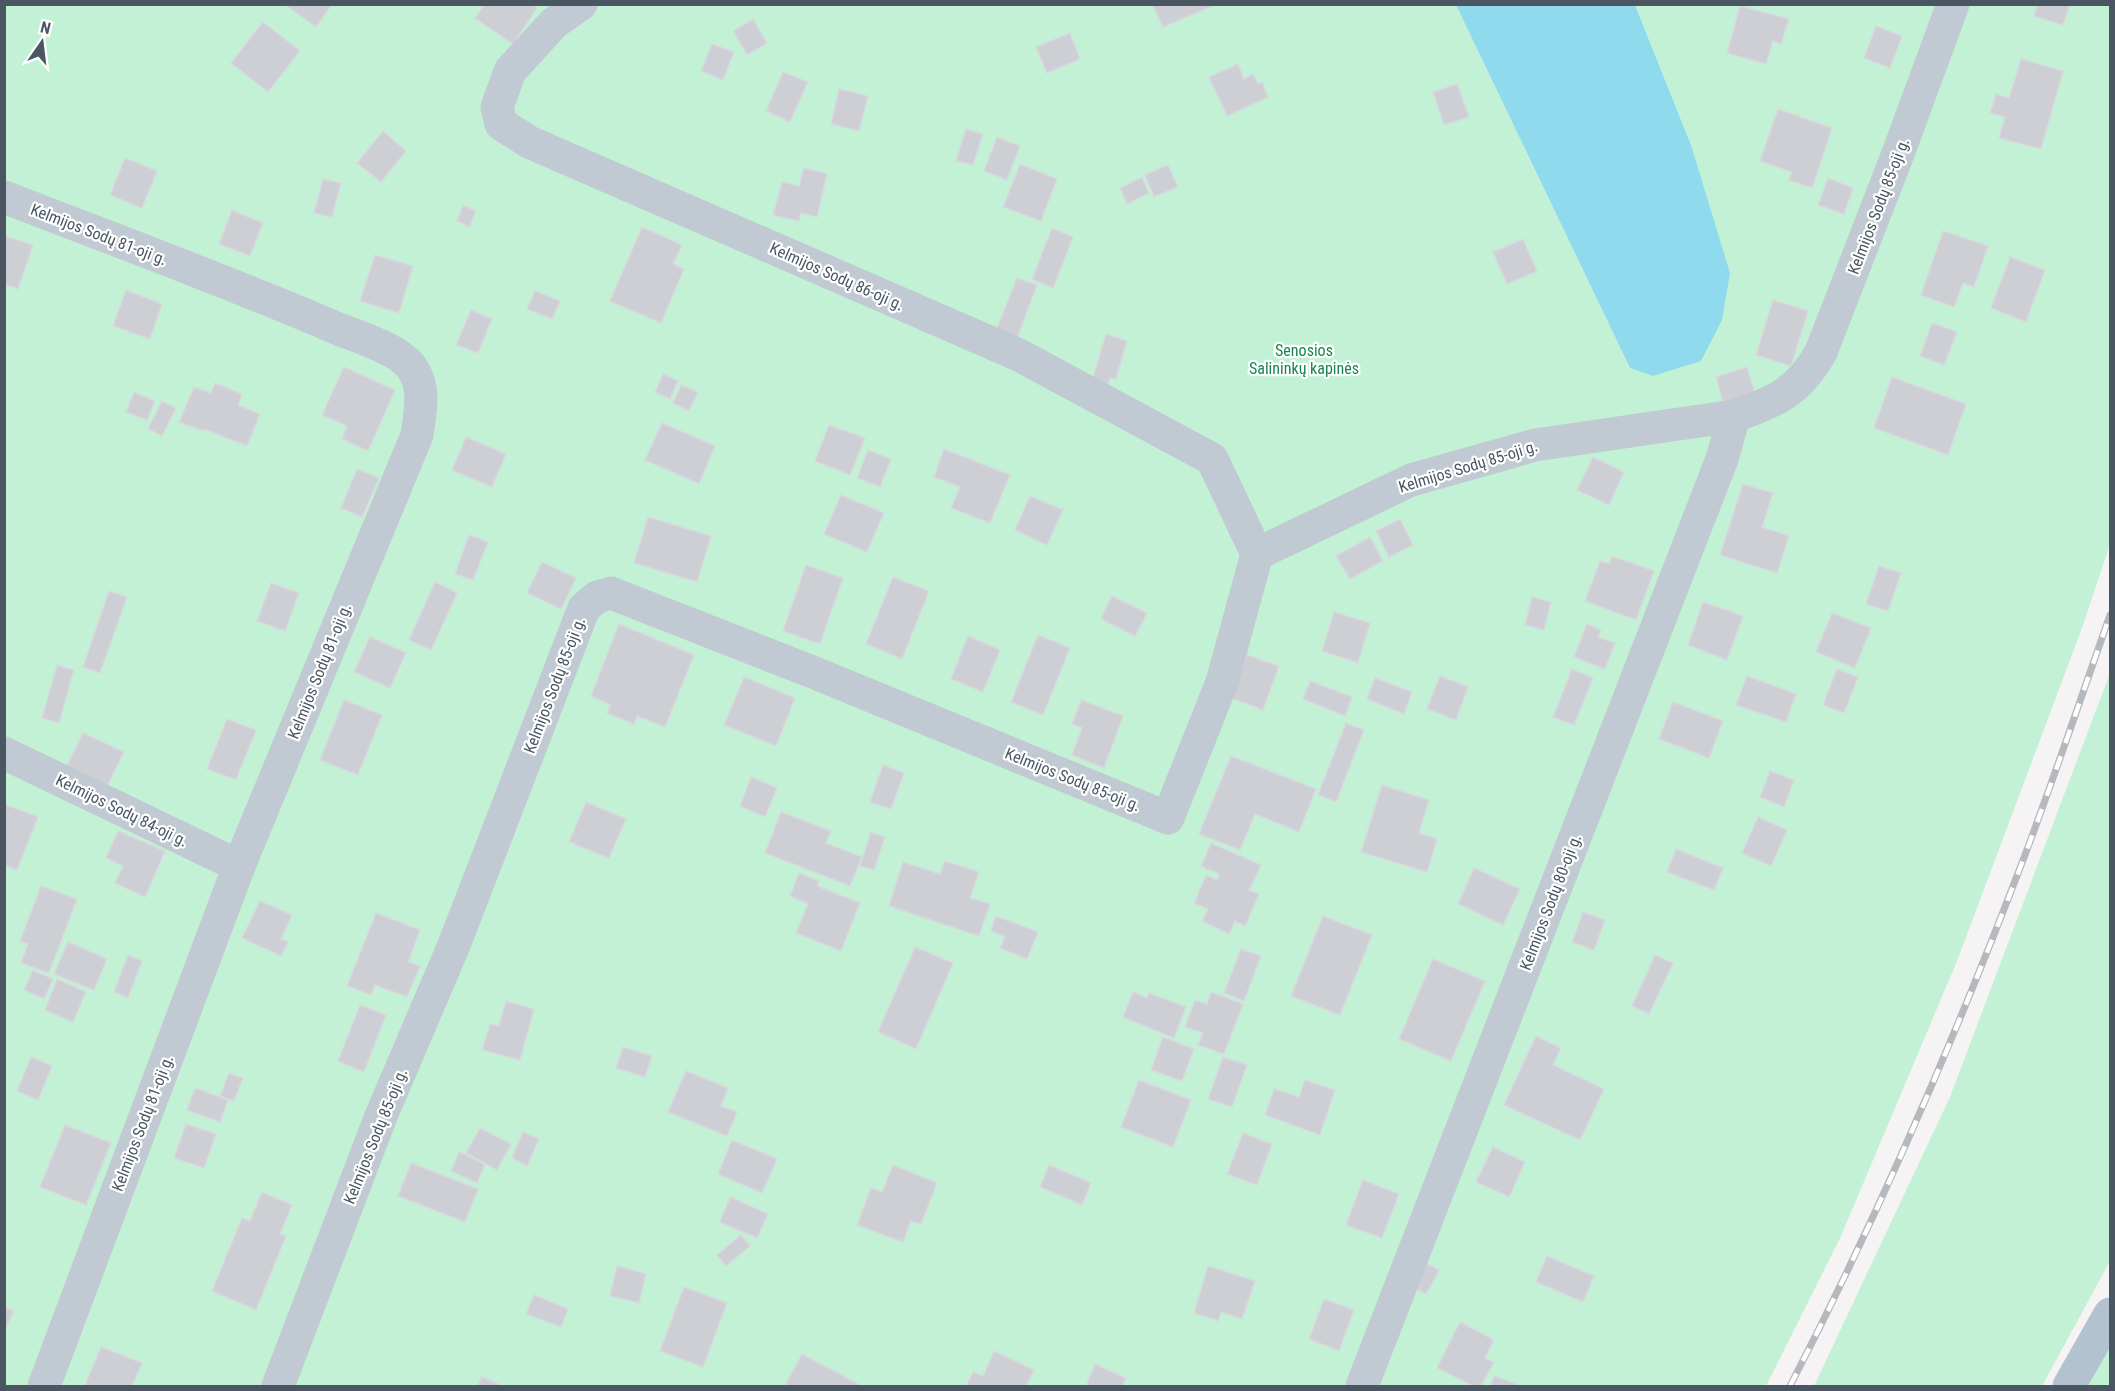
<svg xmlns="http://www.w3.org/2000/svg" width="2115" height="1391" font-family="'Roboto Condensed',sans-serif">
  <style>
    .green { fill: #c3f1d5 }
    .water { fill: #90daee }
    .building { fill: #cdcfd5; stroke: #d7d9de; stroke-width: 1.5 }
    .lines { fill: none; stroke-linecap: round; stroke-linejoin: round }
    .minor { stroke: #c1cad2; stroke-width: 33 }
    .major { stroke: #b3c2d1; stroke-width: 33 }
    .rail-casing { stroke: #b5b8bd; stroke-width: 7 }
    .rail { stroke: #fff; stroke-width: 4.5; stroke-dasharray: 14; stroke-linecap: butt }
    .labels { text-anchor: middle; stroke-width: 4.5; stroke-linejoin: round; paint-order: stroke }
    .street-label { font-size: 16px; fill: #4a5661; stroke: #fff }
    .park-label { font-size: 16px; fill: #17864f; stroke: #fff }
  </style>
  <rect width="100%" height="100%" fill="#f5f3f3"/>
  <g class="green">
    <path d="M5,5H1456L1630,368L1691,145L1635,5H2110V544L2082,628L1957,961L1841,1236L1766,1386H5Z"/>
    <path d="M2110,673V1261L2042,1386H1814L1950,1097Z"/>
    <path d="M2110,1346V1386H2088Z"/>
  </g>
  <path class="water" d="M1456,5H1635L1691,145L1730,273L1722,320L1701,361L1653,376L1630,368Z"/>
  <g class="building">
    <path d="M284,4H332L316,27Z"/>
    <path d="M485,4H532L537,8L513,44L475,18Z"/>
    <path d="M1152,4H1209L1210,7L1163,27Z"/>
    <path d="M2038,4H2070L2063,25L2034,16Z"/>
    <path d="M1740,6L1789,19L1781,44L1773,41L1766,64L1727,53Z"/>
    <path d="M753,19L767,43L747,55L733,31Z"/>
    <path d="M263,22L300,51L268,92L231,63Z"/>
    <path d="M1876,26L1902,36L1890,68L1864,58Z"/>
    <path d="M1070,33L1080,59L1047,73L1036,47Z"/>
    <path d="M712,44L734,52L723,80L701,71Z"/>
    <path d="M2021,59L2063,71L2041,149L1999,138L2005,117L1990,113L1996,94L2009,98Z"/>
    <path d="M1238,64L1244,79L1253,74L1258,84L1262,82L1268,97L1227,116L1209,77Z"/>
    <path d="M783,72L808,82L790,122L766,111Z"/>
    <path d="M1457,84L1469,117L1444,125L1433,92Z"/>
    <path d="M839,89L868,96L859,131L831,124Z"/>
    <path d="M1778,109L1832,128L1812,188L1789,180L1792,172L1760,161Z"/>
    <path d="M966,129L983,134L973,165L956,161Z"/>
    <path d="M383,131L406,151L381,182L357,163Z"/>
    <path d="M997,137L1020,146L1007,180L984,171Z"/>
    <path d="M125,158L157,171L142,208L110,195Z"/>
    <path d="M1020,164L1057,179L1041,221L1003,207Z"/>
    <path d="M1168,165L1178,187L1154,197L1145,175Z"/>
    <path d="M804,168L827,174L817,217L801,213L799,221L773,215L782,182L799,186Z"/>
    <path d="M1142,177L1149,193L1127,204L1120,188Z"/>
    <path d="M1828,178L1853,188L1844,214L1818,205Z"/>
    <path d="M323,179L341,183L332,217L314,213Z"/>
    <path d="M463,205L476,211L469,227L457,221Z"/>
    <path d="M232,210L263,223L250,256L219,244Z"/>
    <path d="M642,227L682,245L673,264L684,269L661,323L610,301Z"/>
    <path d="M1052,228L1073,237L1053,288L1032,279Z"/>
    <path d="M1943,231L1988,246L1974,287L1963,283L1954,307L1921,295Z"/>
    <path d="M5,236L33,245L18,289L4,284Z"/>
    <path d="M1523,239L1537,271L1507,284L1493,252Z"/>
    <path d="M375,255L413,266L399,313L360,301Z"/>
    <path d="M2010,257L2045,270L2026,322L1991,308Z"/>
    <path d="M1017,278L1037,285L1016,341L995,333Z"/>
    <path d="M126,290L162,304L150,339L113,326Z"/>
    <path d="M535,291L560,301L552,319L527,309Z"/>
    <path d="M1773,300L1808,311L1791,366L1756,355Z"/>
    <path d="M471,310L492,319L478,353L456,345Z"/>
    <path d="M1932,323L1957,332L1944,365L1920,356Z"/>
    <path d="M1106,334L1127,341L1116,379L1110,378L1107,386L1092,381Z"/>
    <path d="M344,367L395,390L368,451L342,439L347,426L322,415Z"/>
    <path d="M1747,367L1755,393L1723,403L1716,377Z"/>
    <path d="M663,374L678,381L670,399L655,392Z"/>
    <path d="M1892,377L1966,404L1948,455L1874,428Z"/>
    <path d="M215,383L242,394L238,405L260,414L247,446L204,429L203,431L179,422L194,387L211,393Z"/>
    <path d="M681,385L698,392L689,411L673,403Z"/>
    <path d="M134,392L155,401L147,420L126,412Z"/>
    <path d="M162,401L176,408L162,436L148,429Z"/>
    <path d="M662,423L715,446L699,484L645,460Z"/>
    <path d="M829,425L865,438L850,475L815,461Z"/>
    <path d="M466,437L506,454L492,487L452,470Z"/>
    <path d="M944,449L1010,475L990,523L951,508L960,487L934,477Z"/>
    <path d="M868,450L891,459L880,487L857,478Z"/>
    <path d="M1593,457L1624,472L1609,505L1577,490Z"/>
    <path d="M357,469L379,478L362,517L341,508Z"/>
    <path d="M1743,484L1773,493L1762,527L1789,536L1777,573L1720,555Z"/>
    <path d="M841,495L884,513L867,552L824,534Z"/>
    <path d="M1030,496L1063,510L1047,545L1015,530Z"/>
    <path d="M648,517L711,536L697,582L634,563Z"/>
    <path d="M1400,519L1413,545L1389,557L1376,531Z"/>
    <path d="M469,535L488,542L473,580L455,574Z"/>
    <path d="M1370,537L1383,561L1350,579L1336,556Z"/>
    <path d="M1612,556L1654,571L1636,620L1585,601L1600,561L1609,564Z"/>
    <path d="M542,562L576,578L561,609L527,593Z"/>
    <path d="M806,565L843,578L820,644L783,631Z"/>
    <path d="M1879,566L1901,573L1888,611L1866,604Z"/>
    <path d="M893,577L929,591L902,659L866,644Z"/>
    <path d="M435,582L457,593L431,650L409,640Z"/>
    <path d="M271,583L299,593L285,631L257,621Z"/>
    <path d="M109,591L127,597L100,673L83,667Z"/>
    <path d="M1112,596L1147,613L1135,636L1101,619Z"/>
    <path d="M1532,597L1551,602L1544,630L1525,625Z"/>
    <path d="M1703,602L1743,616L1727,660L1688,645Z"/>
    <path d="M1334,612L1370,623L1358,663L1322,651Z"/>
    <path d="M1832,613L1871,628L1855,668L1816,652Z"/>
    <path d="M619,624L694,655L665,727L637,716L634,724L607,713L611,705L591,696Z"/>
    <path d="M1587,624L1601,630L1598,637L1615,643L1605,669L1574,657Z"/>
    <path d="M1038,635L1070,648L1043,715L1011,702Z"/>
    <path d="M968,636L1000,650L983,692L951,679Z"/>
    <path d="M370,637L406,653L390,688L354,672Z"/>
    <path d="M1247,655L1279,666L1263,710L1231,698Z"/>
    <path d="M57,665L74,670L59,723L42,718Z"/>
    <path d="M1572,669L1593,678L1574,725L1553,717Z"/>
    <path d="M1837,669L1858,677L1844,713L1823,705Z"/>
    <path d="M1440,676L1468,687L1456,720L1427,709Z"/>
    <path d="M1747,676L1796,694L1786,722L1736,705Z"/>
    <path d="M744,677L795,698L776,746L724,725Z"/>
    <path d="M1375,678L1412,692L1404,714L1367,699Z"/>
    <path d="M1310,681L1352,697L1345,716L1303,699Z"/>
    <path d="M344,700L382,715L358,775L320,760Z"/>
    <path d="M1081,700L1123,716L1104,768L1072,755L1082,728L1072,724Z"/>
    <path d="M1673,702L1723,721L1709,758L1659,739Z"/>
    <path d="M227,719L256,730L236,780L207,769Z"/>
    <path d="M1346,723L1364,730L1336,802L1318,795Z"/>
    <path d="M83,733L124,752L104,792L64,772Z"/>
    <path d="M1231,756L1316,789L1299,832L1255,814L1240,850L1199,834Z"/>
    <path d="M883,765L904,773L891,809L870,802Z"/>
    <path d="M1770,771L1794,780L1784,807L1760,797Z"/>
    <path d="M751,777L777,788L765,817L740,806Z"/>
    <path d="M1382,785L1429,800L1419,833L1437,839L1427,872L1361,852Z"/>
    <path d="M586,802L626,819L609,858L569,842Z"/>
    <path d="M4,804L38,817L17,870L4,865Z"/>
    <path d="M781,812L831,831L826,843L862,857L850,886L765,853Z"/>
    <path d="M1758,817L1787,830L1771,866L1742,853Z"/>
    <path d="M118,831L165,851L145,897L115,883L123,866L106,858Z"/>
    <path d="M871,832L885,837L874,870L860,866Z"/>
    <path d="M1211,843L1261,865L1249,890L1259,894L1245,926L1235,921L1229,934L1202,921L1208,909L1194,903L1206,875L1217,880L1219,874L1201,866Z"/>
    <path d="M1676,849L1723,868L1714,890L1667,872Z"/>
    <path d="M945,861L979,872L970,898L990,904L979,936L889,906L903,862L940,874Z"/>
    <path d="M1474,868L1520,889L1503,925L1458,904Z"/>
    <path d="M799,873L819,881L817,886L860,903L841,951L796,933L808,904L790,896Z"/>
    <path d="M41,886L77,899L49,973L21,963L28,944L20,941Z"/>
    <path d="M260,901L292,915L281,939L288,942L281,956L242,938Z"/>
    <path d="M1583,912L1605,920L1594,950L1572,942Z"/>
    <path d="M376,913L420,930L408,962L420,966L407,997L375,985L371,995L347,986Z"/>
    <path d="M996,916L1038,932L1027,959L1000,948L1005,937L991,931Z"/>
    <path d="M1323,916L1372,935L1340,1015L1291,996Z"/>
    <path d="M68,942L107,959L94,990L54,974Z"/>
    <path d="M915,947L953,963L916,1049L878,1032Z"/>
    <path d="M1241,949L1261,956L1244,1001L1224,993Z"/>
    <path d="M128,955L142,961L128,998L114,992Z"/>
    <path d="M1655,955L1673,963L1649,1014L1632,1006Z"/>
    <path d="M1433,959L1485,981L1451,1061L1399,1039Z"/>
    <path d="M33,970L53,979L44,999L24,990Z"/>
    <path d="M57,979L86,992L73,1022L45,1010Z"/>
    <path d="M1133,992L1147,998L1149,993L1186,1007L1174,1038L1123,1017Z"/>
    <path d="M1211,992L1243,1004L1224,1054L1198,1045L1203,1033L1185,1027L1195,1000L1207,1004Z"/>
    <path d="M506,1001L534,1009L520,1060L482,1050L490,1024L499,1026Z"/>
    <path d="M360,1005L386,1015L364,1072L338,1061Z"/>
    <path d="M1536,1036L1561,1048L1553,1065L1604,1089L1580,1140L1504,1105Z"/>
    <path d="M1163,1037L1194,1049L1182,1081L1151,1070Z"/>
    <path d="M623,1047L652,1056L645,1077L616,1068Z"/>
    <path d="M31,1057L52,1066L38,1100L17,1091Z"/>
    <path d="M1223,1057L1247,1065L1232,1107L1208,1099Z"/>
    <path d="M686,1071L728,1088L721,1106L737,1112L727,1136L668,1112Z"/>
    <path d="M229,1073L243,1078L234,1101L220,1096Z"/>
    <path d="M1139,1080L1191,1100L1173,1147L1121,1127Z"/>
    <path d="M1305,1080L1335,1090L1320,1135L1265,1115L1274,1089L1299,1097Z"/>
    <path d="M195,1088L228,1100L220,1122L187,1110Z"/>
    <path d="M186,1124L216,1134L204,1168L174,1158Z"/>
    <path d="M65,1125L111,1143L86,1205L40,1187Z"/>
    <path d="M480,1128L511,1144L497,1170L466,1153Z"/>
    <path d="M523,1132L539,1139L527,1166L512,1158Z"/>
    <path d="M1243,1133L1272,1144L1257,1185L1227,1174Z"/>
    <path d="M732,1140L777,1159L762,1193L718,1174Z"/>
    <path d="M1493,1147L1525,1162L1509,1197L1476,1182Z"/>
    <path d="M459,1152L485,1164L477,1183L451,1171Z"/>
    <path d="M411,1163L478,1189L465,1222L398,1196Z"/>
    <path d="M893,1165L937,1183L921,1224L911,1221L903,1242L857,1225L871,1188L882,1192Z"/>
    <path d="M1049,1165L1091,1183L1082,1205L1040,1187Z"/>
    <path d="M1363,1180L1399,1194L1382,1238L1346,1225Z"/>
    <path d="M262,1192L292,1205L280,1234L286,1236L256,1310L212,1291L242,1218L250,1221Z"/>
    <path d="M730,1197L768,1214L757,1238L720,1222Z"/>
    <path d="M741,1235L750,1246L726,1266L717,1255Z"/>
    <path d="M1547,1256L1594,1276L1583,1302L1536,1282Z"/>
    <path d="M1425,1263L1439,1270L1426,1294L1413,1287Z"/>
    <path d="M617,1266L646,1274L639,1303L610,1296Z"/>
    <path d="M1208,1266L1255,1281L1242,1319L1221,1312L1218,1321L1194,1313Z"/>
    <path d="M684,1287L727,1303L703,1367L660,1351Z"/>
    <path d="M534,1295L568,1309L561,1327L526,1314Z"/>
    <path d="M1324,1299L1354,1310L1339,1351L1309,1339Z"/>
    <path d="M4,1307L14,1311L4,1332Z"/>
    <path d="M1460,1322L1494,1340L1485,1358L1494,1362L1481,1386H1473L1437,1368Z"/>
    <path d="M101,1347L142,1363L132,1386H89L85,1385Z"/>
    <path d="M994,1351L1034,1370L1026,1386H966L973,1372L983,1376Z"/>
    <path d="M802,1354L862,1386H785Z"/>
    <path d="M1095,1364L1126,1378L1122,1386H1086Z"/>
    <path d="M1494,1376L1522,1386H1490Z"/>
    <path d="M482,1377L503,1386H477Z"/>
  </g>
  <g class="lines">
    <g class="minor">
      <path d="M581,4L554,23L510,71L497,107L501,124L529,142L1019,355L1212,459L1257,554"/>
      <path d="M4,197C115,240 227,281 336,328C358,337 399,349 412,368C426,388 420,413 417,435L239,866L44,1386"/>
      <path d="M4,753L239,866"/>
      <path d="M278,1386L381,1116L454,945L584,608L597,597L611,593L815,673L1168,818L1222,682L1257,554L1411,480L1493,457L1535,445L1734,416C1776,402 1799,391 1821,352L1899,151L1953,4"/>
      <path d="M1362,1386L1722,459L1734,416"/>
    </g>
    <path class="major" d="M2069,1386L2110,1314"/>
    <g class="rail-casing">
      <path id="rail" d="M1790,1386C1879,1214 1956,1036 2025,855C2055,775 2082,695 2110,615"/>
    </g>
    <use href="#rail" class="rail"/>
  </g>
  <g class="labels">
    <g class="street-label">
      <text transform="translate(1878 206) rotate(-69)" y="6">Kelmijos Sodų 85-oji g.</text>
      <text transform="translate(99 234) rotate(21)" y="6">Kelmijos Sodų 81-oji g.</text>
      <text transform="translate(837 276) rotate(24)" y="6">Kelmijos Sodų 86-oji g.</text>
      <text transform="translate(1468 466) rotate(-17)" y="6">Kelmijos Sodų 85-oji g.</text>
      <text transform="translate(319 671) rotate(-68)" y="6">Kelmijos Sodų 81-oji g.</text>
      <text transform="translate(554 685) rotate(-69)" y="6">Kelmijos Sodų 85-oji g.</text>
      <text transform="translate(1073 779) rotate(22)" y="6">Kelmijos Sodų 85-oji g.</text>
      <text transform="translate(122 810) rotate(26)" y="6">Kelmijos Sodų 84-oji g.</text>
      <text transform="translate(1550 902) rotate(-69)" y="6">Kelmijos Sodų 80-oji g.</text>
      <text transform="translate(142 1123) rotate(-69)" y="6">Kelmijos Sodų 81-oji g.</text>
      <text transform="translate(375 1136) rotate(-68)" y="6">Kelmijos Sodų 85-oji g.</text>
    </g>
    <g class="park-label">
      <text x="1304" y="356">Senosios<tspan x="1304" dy="18">Salininkų kapinės</tspan></text>
    </g>
  </g>
  <rect width="2115" height="1391" fill="none" stroke="#4a5661" stroke-width="12"/>
  <g transform="translate(42 42) rotate(14)" stroke="#ffffff" stroke-width="4.5" paint-order="stroke">
  <path d="M0-4.5L10 22L0 15L-10 22Z" fill="#4a5661"/>
  <text y="-9" font-size="16" font-weight="bold" text-anchor="middle" fill="#4a5661">N</text>
  </g>
</svg>
